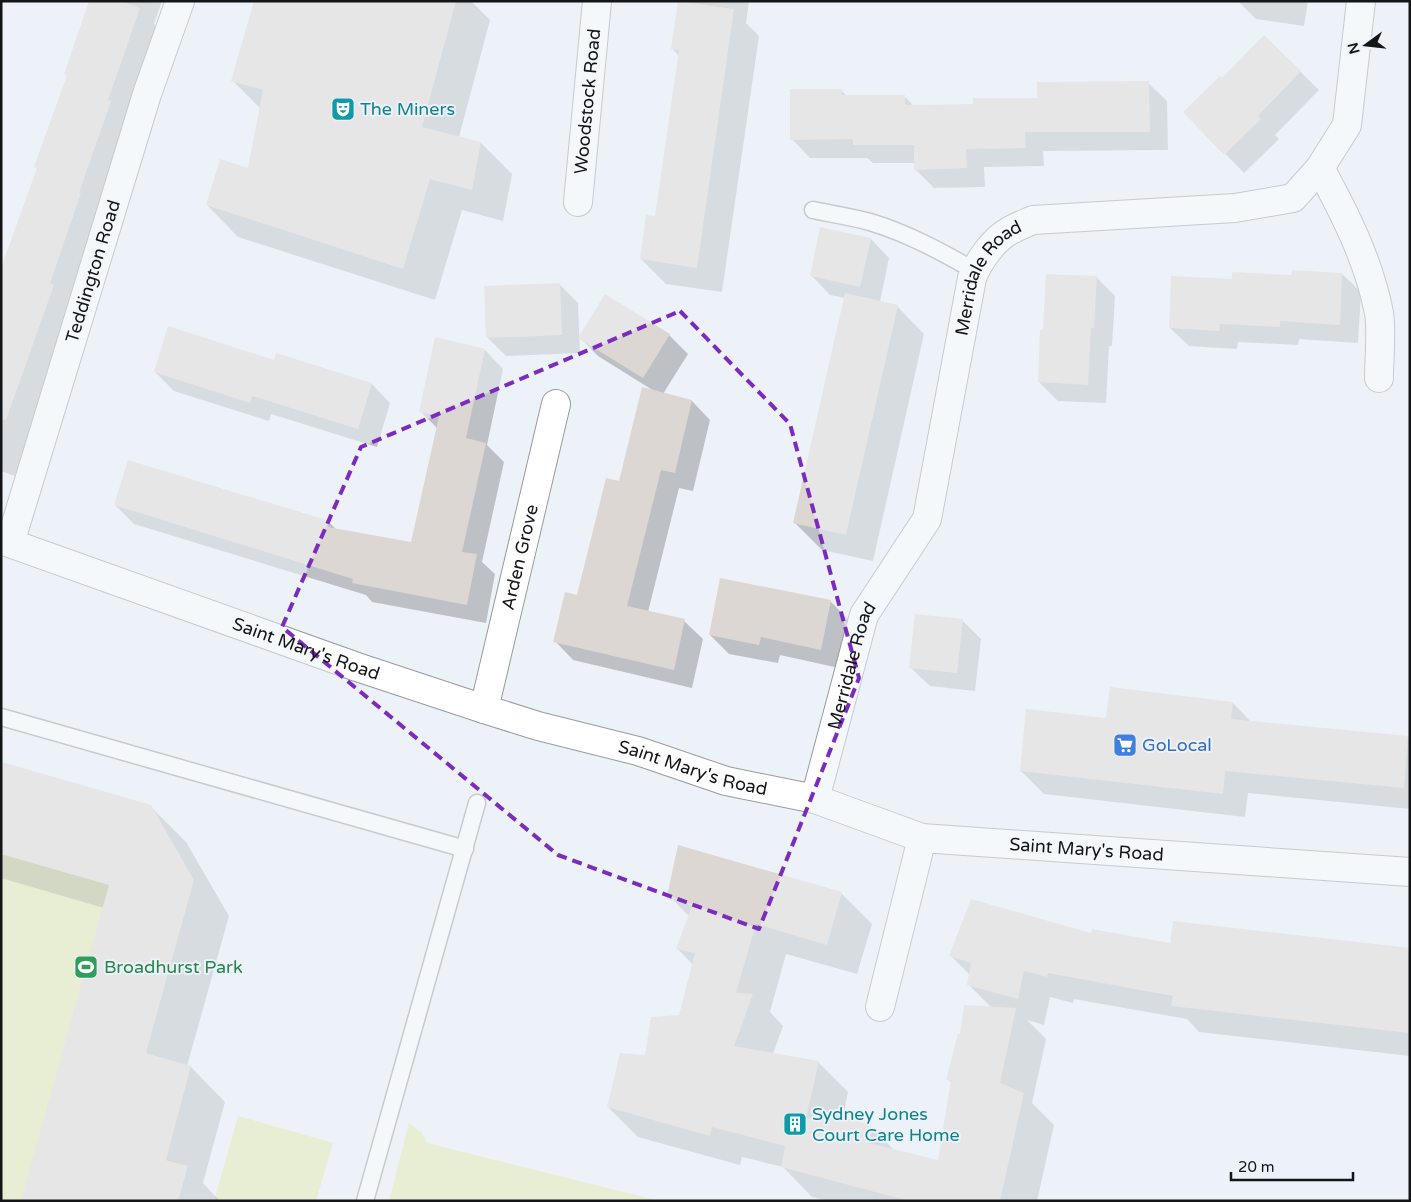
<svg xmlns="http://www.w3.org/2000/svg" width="1411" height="1202" font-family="'Varela Round',sans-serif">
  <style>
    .green { fill: #dfe8a7 }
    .shadow { fill: #0003 }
    .building { fill: #ddd7d3 }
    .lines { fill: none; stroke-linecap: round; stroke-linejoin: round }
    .lane-casing { stroke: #969ba0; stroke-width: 19 }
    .street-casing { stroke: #969ba0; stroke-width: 30 }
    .secondary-casing { stroke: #969ba0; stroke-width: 30 }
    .lane { stroke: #fff; stroke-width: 16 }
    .street { stroke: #fff; stroke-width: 28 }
    .secondary { stroke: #fff; stroke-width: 28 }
    .marked { fill: none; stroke: #7b2cbf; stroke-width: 4; stroke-dasharray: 10 6; stroke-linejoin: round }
    .labels { text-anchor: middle; stroke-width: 4; stroke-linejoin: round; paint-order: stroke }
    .street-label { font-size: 18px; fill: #131517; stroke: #edf2f8 }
    .culture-label { font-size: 18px; fill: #0d838f; stroke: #edf2f8; text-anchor: start }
    .shop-label { font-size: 18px; fill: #366cbe; stroke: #edf2f8; text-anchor: start }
    .leisure-label { font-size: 18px; fill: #27864d; stroke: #edf2f8; text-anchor: start }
  </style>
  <rect width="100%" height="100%" fill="#edf2f8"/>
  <g class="green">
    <path d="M1,762L151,805L194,880L146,1053L191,1066L166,1159L188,1166L178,1201H1Z"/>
    <path d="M238,1116L333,1143L316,1201H214Z"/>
    <path d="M409,1123L422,1133L427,1143L660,1201H389Z"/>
  </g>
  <g class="shadow">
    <path d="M91,1H162L154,24L158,28L99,213L68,301L72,305L40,393L44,397L15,476L1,471V287L68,76L65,73Z"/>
    <path d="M255,1H471L490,20L459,137L481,143L512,174L503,221L462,210L435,300L238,237L207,205L249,170L261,109L232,80Z"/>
    <path d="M679,1H749L746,23L759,36L722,292L666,284L641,259L656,218L679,56L672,48Z"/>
    <path d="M1238,1H1308L1304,26L1256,19Z"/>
    <path d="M1264,36L1319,90L1275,135L1279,139L1244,173L1185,112L1222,80Z"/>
    <path d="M1148,83L1167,101L1168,150L1043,151L1044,166L984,167L985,187L934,188L915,169V163H873L867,158H810L792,139L841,90L847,96H904L914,106L975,105L1038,99Z"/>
    <path d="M871,239L889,258L880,302L897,306L924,334L873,561L822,550L794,522L845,298L830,295L812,276Z"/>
    <path d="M1342,274L1361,292L1358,343L1299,339L1298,345L1238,342L1237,349L1189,346L1170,328L1233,280Z"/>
    <path d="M1096,277L1115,296L1112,346H1109L1106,403L1058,401L1039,382Z"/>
    <path d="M560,285L578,303L580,353L506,356L487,337Z"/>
    <path d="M669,335L688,354L663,394L692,401L710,420L693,491L679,488L648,612L684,621L703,639L692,688L573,660L555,641L578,596L654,391L598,356L580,338Z"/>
    <path d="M485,350L503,369L487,445L504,462L482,562L495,574L486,623L372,602L366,595L134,524L115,505L329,522L337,530L412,544L437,428L420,411Z"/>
    <path d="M277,355L372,384L390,403L377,447L271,414L269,421L174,391L155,372L275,362Z"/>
    <path d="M721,579L831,602L849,620L839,668L780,655L778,663L729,654L710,635Z"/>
    <path d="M962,620L981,639L975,691L930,686L911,668Z"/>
    <path d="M1233,703L1252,723L1408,737L1410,739V809L1248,793L1245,817L1044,794L1021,771L1107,720Z"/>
    <path d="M1,764L150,806L186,842L229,916L187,1066L191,1067L225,1102L203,1183L220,1201H22L104,908L1,878Z"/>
    <path d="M841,893L872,924L857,974L786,954L770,1012L783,1026L773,1054L818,1062L848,1092L842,1121L872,1128L895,1151L939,1161L952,1083L948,1079L992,1008L969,985L970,975L951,956L1092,935L1171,945L1410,949V1056L1199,1032L1187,1019L1074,999L1073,1003L1050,997L1044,1025L1027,1020L1046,1039L1032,1103L1054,1125L1037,1201H828L812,1197L783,1167L742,1157L740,1165L638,1137L608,1107L646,1056L680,1017L693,965L677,948L689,916L668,895Z"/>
  </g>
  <g class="building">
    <path d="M89,1H122L140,8L108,100L111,101L79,193H81L50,283L54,285L6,420L1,419V268L37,168L34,167L67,75L64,74Z"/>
    <path d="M254,1H456L422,127L481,142L472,190L430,179L403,269L206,205L220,159L248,168L263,90L231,81Z"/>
    <path d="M678,1L734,9L697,268L640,259L646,215L655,216L679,50L671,49Z"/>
    <path d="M1264,35L1301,71L1258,116L1261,119L1224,155L1183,112L1220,76L1222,78Z"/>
    <path d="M1149,81L1150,132H1025L1026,148L966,149L967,168L914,170V145H853V139L790,140V89H842V95H905V105L973,104V98H1037V82Z"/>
    <path d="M820,227L871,238L860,287L810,276Z"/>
    <path d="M1292,270L1342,273L1340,325L1280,321V327L1220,324L1219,331L1169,328L1171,276L1232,279V272L1291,275Z"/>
    <path d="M1046,274L1097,276L1094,328H1091L1088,385L1038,382L1040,330H1043Z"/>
    <path d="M560,283L562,335L486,338L484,286Z"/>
    <path d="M845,293L898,305L846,535L793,523Z"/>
    <path d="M605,294L670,334L643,378L578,338Z"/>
    <path d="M168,326L274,360L276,353L372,383L358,429L252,396L250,403L154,372Z"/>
    <path d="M435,337L485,349L466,438L486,443L462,552L477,554L467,605L352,583L353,579L114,505L128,460L330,521L328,527L411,542L439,416L419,412Z"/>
    <path d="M642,387L692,400L675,473L661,470L627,606L685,619L674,670L553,642L565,592L577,595L606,478L619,481Z"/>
    <path d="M720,578L831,600L821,650L761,637L759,645L709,635Z"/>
    <path d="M915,614L963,619L957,673L909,668Z"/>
    <path d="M1110,687L1233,702L1231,719L1408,736L1404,788L1225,771L1223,794L1020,771L1026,709L1106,718Z"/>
    <path d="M1,762L151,805L194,880L146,1053L191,1066L166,1160L188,1166L178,1201H21L109,885L1,854Z"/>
    <path d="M678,845L842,892L827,945L756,924L736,993L753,994L734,1046L819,1061L806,1118L856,1120L873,1127L869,1143L938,1160L951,1080H946L958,1034H960L964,1005L1016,1008L1000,1083L1024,1093L1000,1201H909L781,1167L785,1146L712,1127L710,1136L607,1107L620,1053L645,1055L651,1017L679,1015L695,953L676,949L692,906L667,896Z"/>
    <path d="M971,899L1091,933L1092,929L1170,943L1173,921L1410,948V1033L1171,1006L1173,996L1048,973L1047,977L1024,971L1018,999L967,985L971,963L949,956Z"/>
  </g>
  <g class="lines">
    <g class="lane-casing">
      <g id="lane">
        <path d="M813,210C832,214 852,217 870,222C907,233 942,252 975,271"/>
        <path d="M1,717L465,849"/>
        <path d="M365,1201L477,803"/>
      </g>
    </g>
    <g class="street-casing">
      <g id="street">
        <path d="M1320,168C1345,214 1369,261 1379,313C1382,330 1379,360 1379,378"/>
        <path id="s1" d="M578,202L597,1"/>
        <path id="s2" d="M10,543L147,94L180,1"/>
        <path id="s3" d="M484,709L556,404"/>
        <path id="s4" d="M815,799L864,615L927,519L972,278C979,260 994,239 1011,230C1018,226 1026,223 1033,220L1235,208L1293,198L1320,168L1347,125L1361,1"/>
        <path d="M880,1007L922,838"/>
      </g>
    </g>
    <g class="secondary-casing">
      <g id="secondary">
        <path id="s5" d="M1,540L357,667L484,709L538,726L638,751L726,781L815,799L922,838L1410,872"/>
      </g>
    </g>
    <use href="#lane" class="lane"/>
    <use href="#street" class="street"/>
    <use href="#secondary" class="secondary"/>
  </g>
  <path d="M0 0H1411V1202H0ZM680,311L790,424L859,678L759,929L558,855L282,627L361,447Z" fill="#edf2f8" fill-opacity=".55" fill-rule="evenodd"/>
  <path class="marked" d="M680,311L790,424L859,678L759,929L558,855L282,627L361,447Z"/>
  <defs>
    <g id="theatre-square" transform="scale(1.25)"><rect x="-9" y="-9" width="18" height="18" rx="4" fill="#0f9aa8" stroke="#edf2f8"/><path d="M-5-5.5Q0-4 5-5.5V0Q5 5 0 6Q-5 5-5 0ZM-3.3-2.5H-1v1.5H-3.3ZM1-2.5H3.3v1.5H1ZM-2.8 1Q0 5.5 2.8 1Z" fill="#fff"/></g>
    <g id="supermarket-square" transform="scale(1.25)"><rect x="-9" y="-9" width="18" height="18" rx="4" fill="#3f7fe0" stroke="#edf2f8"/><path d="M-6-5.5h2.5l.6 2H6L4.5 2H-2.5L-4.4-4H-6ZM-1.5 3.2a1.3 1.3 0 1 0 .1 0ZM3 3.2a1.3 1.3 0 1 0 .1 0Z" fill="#fff"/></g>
    <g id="stadium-square" transform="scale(1.25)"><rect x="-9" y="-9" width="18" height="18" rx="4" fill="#2e9e5b" stroke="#edf2f8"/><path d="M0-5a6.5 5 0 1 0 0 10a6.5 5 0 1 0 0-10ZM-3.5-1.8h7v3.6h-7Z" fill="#fff"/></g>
    <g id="building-square" transform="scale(1.25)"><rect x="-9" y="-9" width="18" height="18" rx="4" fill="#0f9aa8" stroke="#edf2f8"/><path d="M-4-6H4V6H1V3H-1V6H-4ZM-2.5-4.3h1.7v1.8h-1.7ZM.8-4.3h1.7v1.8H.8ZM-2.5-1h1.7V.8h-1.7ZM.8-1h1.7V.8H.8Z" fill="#fff"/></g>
  </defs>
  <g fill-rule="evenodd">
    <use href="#theatre-square" x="343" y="109"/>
    <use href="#supermarket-square" x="1125" y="745"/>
    <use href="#stadium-square" x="86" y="967"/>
    <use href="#building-square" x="795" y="1124"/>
  </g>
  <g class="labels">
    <g class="street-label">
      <text dy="6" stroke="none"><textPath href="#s1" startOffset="101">Woodstock Road</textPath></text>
      <text dy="6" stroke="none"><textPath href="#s2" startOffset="284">Teddington Road</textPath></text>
      <text dy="6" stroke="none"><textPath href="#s4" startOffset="558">Merridale Road</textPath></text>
      <text dy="6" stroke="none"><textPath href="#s3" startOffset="156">Arden Grove</textPath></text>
      <text dy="6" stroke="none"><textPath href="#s5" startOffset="324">Saint Mary's Road</textPath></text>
      <text dy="6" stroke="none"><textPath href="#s4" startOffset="138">Merridale Road</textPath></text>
      <text dy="6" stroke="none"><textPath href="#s5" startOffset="729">Saint Mary's Road</textPath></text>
      <text dy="6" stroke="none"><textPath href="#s5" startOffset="1134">Saint Mary's Road</textPath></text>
    </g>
    <g class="culture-label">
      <text x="360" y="115">The Miners</text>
      <text x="812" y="1120">Sydney Jones<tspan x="812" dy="21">Court Care Home</tspan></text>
    </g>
    <g class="shop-label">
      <text x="1142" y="751">GoLocal</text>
    </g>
    <g class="leisure-label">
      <text x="104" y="973">Broadhurst Park</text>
    </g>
  </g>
  <rect width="1411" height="1202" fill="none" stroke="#131517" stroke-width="5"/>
  <g transform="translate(1366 45) rotate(255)" stroke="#edf2f8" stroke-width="4" paint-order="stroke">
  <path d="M0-4L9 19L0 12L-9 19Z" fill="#131517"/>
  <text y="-8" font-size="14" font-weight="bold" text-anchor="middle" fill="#131517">N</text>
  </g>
  <path d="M1231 1172v8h122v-8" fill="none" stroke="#131517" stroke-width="2.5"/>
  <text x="1238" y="1172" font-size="15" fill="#131517" stroke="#edf2f8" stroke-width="4" paint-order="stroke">20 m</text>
</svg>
